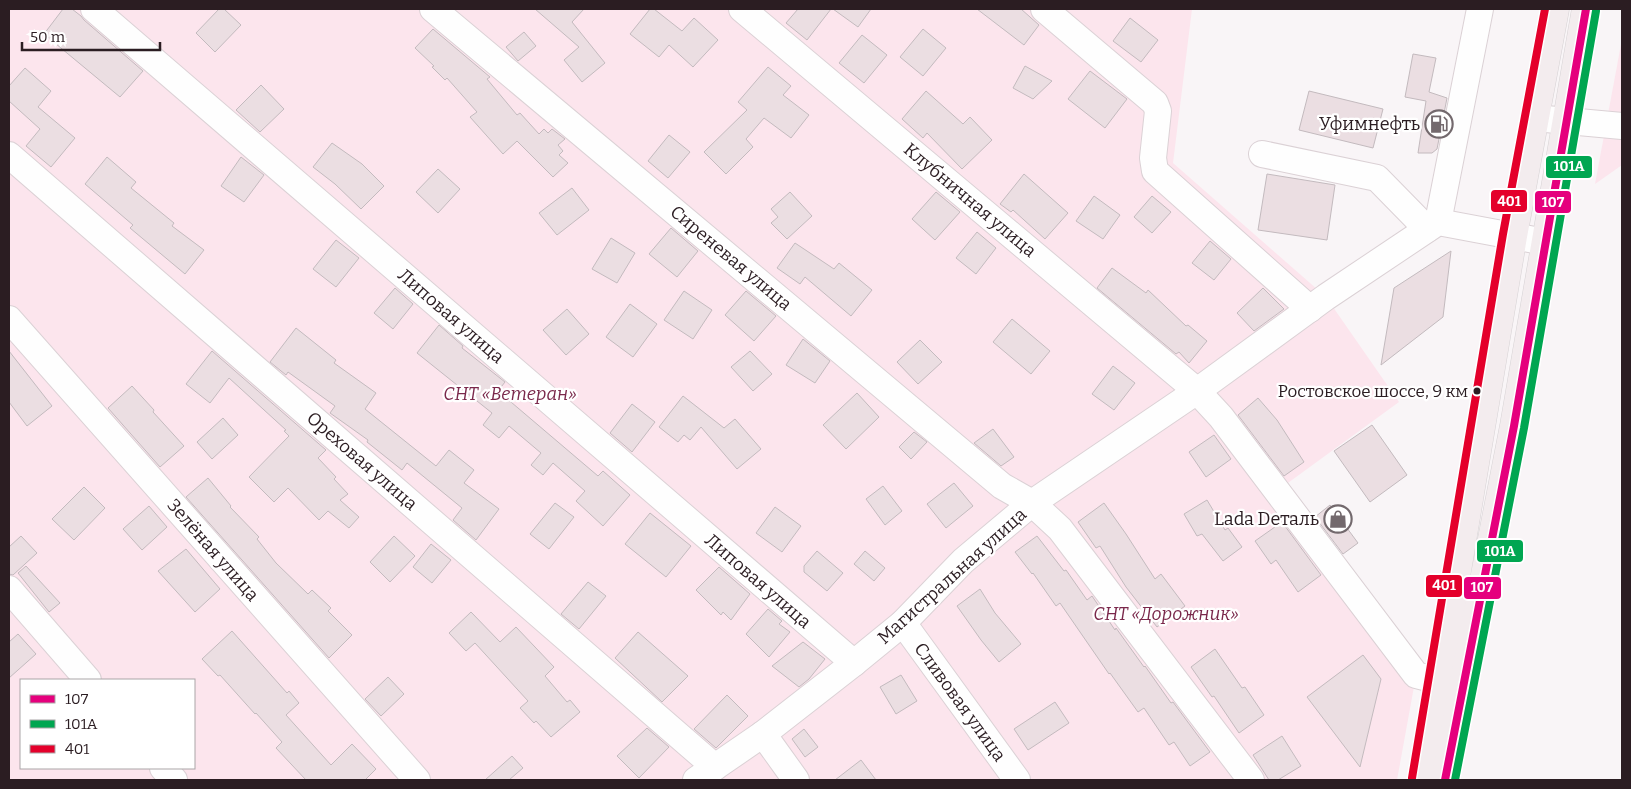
<svg xmlns="http://www.w3.org/2000/svg" width="1631" height="789" font-family="Bitter,serif">
  <style>
    .green { fill: #fce5ed; fill-rule: evenodd }
    .building { fill: #ebdee2; stroke: #c3babe }
    .lines { fill: none; stroke-linecap: round; stroke-linejoin: round }
    .minor-casing { stroke: #dbd1d5; stroke-width: 28 }
    .highway-casing { stroke: #d6d2d4; stroke-width: 29 }
    .minor { stroke: #fefefe; stroke-width: 26 }
    .highway { stroke: #f3ecee; stroke-width: 28 }
    .bus-1-casing { stroke: #fff; stroke-width: 11 }
    .bus-2-casing { stroke: #fff; stroke-width: 11 }
    .bus-3-casing { stroke: #fff; stroke-width: 11 }
    .bus-1 { stroke: #e5007d; stroke-width: 8 }
    .bus-2 { stroke: #00a651; stroke-width: 8 }
    .bus-3 { stroke: #e4002b; stroke-width: 8 }
    .bus-dot { fill: #2b1d22; stroke: #fff; stroke-width: 2 }
    .labels { text-anchor: middle; stroke-width: 4.5; stroke-linejoin: round; paint-order: stroke }
    .bus-label { font-size: 17px; fill: #2b1d22; stroke: #fff; text-anchor: end }
    .poi-label { font-size: 18px; fill: #2b1d22; stroke: #fff; text-anchor: end }
    .street-label { font-size: 18px; fill: #2b1d22; stroke: #fff }
    .park-label { font-size: 18px; font-style: italic; fill: #7a284b; stroke: #fff }
    .line-badge { stroke: #fff; stroke-width: 2 }
    .badge-label { font-size: 14px; text-anchor: middle; font-weight: bold; fill: #fff }
  </style>
  <rect width="100%" height="100%" fill="#f9f5f7"/>
  <g class="green">
    <path d="M9,9H1192L1173,163L1326,297L1399,402L1281,488L1417,670L1397,780H9ZM21,680H194V768H21Z"/>
    <path d="M1622,39V165L1595,184Z"/>
  </g>
  <g class="building">
    <path d="M63,9H72L81,16L84,20L143,71L120,97L44,34Z"/>
    <path d="M219,9H224L241,25L215,52L196,33Z"/>
    <path d="M535,9H584L572,22L605,63L582,82L564,60L579,47Z"/>
    <path d="M650,9H654L682,31L694,18L718,40L693,67L669,45L659,57L630,34Z"/>
    <path d="M798,9H831L807,40L786,23Z"/>
    <path d="M833,9H871L858,27Z"/>
    <path d="M977,9H1021L1039,25L1024,45Z"/>
    <path d="M1130,18L1158,40L1141,62L1113,41Z"/>
    <path d="M433,29L490,77L487,79L517,115L520,113L539,134L544,129L548,133L552,129L565,139L558,145L563,151L559,155L568,163L553,177L517,141L503,154L470,117L477,112L447,78L445,80L432,67L434,66L415,48Z"/>
    <path d="M923,29L946,48L923,76L900,57Z"/>
    <path d="M524,32L536,46L518,61L506,47Z"/>
    <path d="M862,35L887,55L864,83L839,63Z"/>
    <path d="M1413,54L1436,58L1429,92L1447,98L1437,149L1432,153H1418L1426,101L1405,97Z"/>
    <path d="M1025,66L1052,81L1033,99L1013,88Z"/>
    <path d="M768,67L791,86L783,95L809,115L791,138L764,118L746,139L753,147L726,174L704,152L747,110L738,102Z"/>
    <path d="M25,68L51,91L38,107L75,138L51,167L26,146L40,129L9,101V86Z"/>
    <path d="M1090,71L1127,99L1105,128L1068,99Z"/>
    <path d="M261,85L284,109L260,132L236,110Z"/>
    <path d="M926,91L963,124L970,117L992,140L962,169L927,133L923,138L902,119Z"/>
    <path d="M1309,91L1383,109L1373,148L1299,130Z"/>
    <path d="M669,135L690,152L668,178L648,161Z"/>
    <path d="M332,143L362,164L384,186L361,209L335,184L313,167Z"/>
    <path d="M107,157L136,182L131,188L174,223L172,226L204,250L185,274L130,228L133,225L85,184Z"/>
    <path d="M241,157L264,175L244,202L221,186Z"/>
    <path d="M438,169L460,189L438,213L416,192Z"/>
    <path d="M1024,174L1068,213L1045,239L1013,210L1011,212L1000,204Z"/>
    <path d="M1267,174L1335,185L1327,240L1258,230Z"/>
    <path d="M572,188L589,210L557,235L539,213Z"/>
    <path d="M790,192L812,216L787,239L771,223L778,217L771,209Z"/>
    <path d="M936,192L960,212L935,240L912,219Z"/>
    <path d="M1094,196L1120,215L1103,239L1076,221Z"/>
    <path d="M1152,196L1171,212L1152,233L1134,217Z"/>
    <path d="M671,228L698,251L677,277L649,254Z"/>
    <path d="M977,232L996,248L976,274L956,258Z"/>
    <path d="M611,238L635,253L617,283L592,269Z"/>
    <path d="M336,240L359,258L336,287L313,269Z"/>
    <path d="M1210,241L1231,259L1214,280L1192,263Z"/>
    <path d="M795,243L834,269L839,263L872,290L851,316L805,277L800,284L777,268Z"/>
    <path d="M1451,251L1443,317L1381,365L1394,288Z"/>
    <path d="M1112,268L1146,293L1148,290L1186,326L1188,325L1207,341L1189,363L1179,352L1176,354L1097,288Z"/>
    <path d="M395,288L413,304L393,329L374,313Z"/>
    <path d="M1263,288L1284,309L1254,331L1237,313Z"/>
    <path d="M684,291L712,310L693,339L664,320Z"/>
    <path d="M746,291L776,316L754,341L725,315Z"/>
    <path d="M630,304L657,324L633,357L606,337Z"/>
    <path d="M567,309L589,334L566,355L543,330Z"/>
    <path d="M1012,319L1050,351L1031,374L993,342Z"/>
    <path d="M439,325L463,346L462,348L505,382L498,391L598,476L603,471L630,495L603,526L576,501L585,491L553,463L543,475L531,465L541,453L509,426L499,438L483,425L492,413L417,353Z"/>
    <path d="M296,328L336,360L334,363L376,393L365,409L436,466L449,450L474,470L464,483L499,509L476,540L453,520L462,508L407,463L402,470L367,442L368,440L330,413L335,406L288,372L286,375L270,362Z"/>
    <path d="M803,339L830,361L815,383L786,365Z"/>
    <path d="M920,340L942,362L918,384L897,362Z"/>
    <path d="M9,351L52,406L27,426L9,402Z"/>
    <path d="M212,351L326,450L318,458L336,477L334,479L348,494L340,500L359,517L349,528L328,511L319,520L288,488L274,502L249,477L289,436L284,431L286,430L229,378L210,403L186,384Z"/>
    <path d="M750,351L772,374L753,391L731,367Z"/>
    <path d="M1113,366L1135,383L1114,410L1092,394Z"/>
    <path d="M132,386L154,410L153,412L184,446L160,467L108,408Z"/>
    <path d="M857,393L879,417L846,449L823,425Z"/>
    <path d="M683,396L724,428L735,419L761,449L737,469L701,427L690,440L684,435L678,442L659,427Z"/>
    <path d="M1258,398L1277,420L1304,462L1284,476L1238,415Z"/>
    <path d="M632,404L655,422L632,452L610,433Z"/>
    <path d="M223,418L238,435L212,459L197,442Z"/>
    <path d="M1372,425L1407,475L1370,502L1334,451Z"/>
    <path d="M993,429L1014,457L1001,466L974,443Z"/>
    <path d="M914,432L927,442L911,459L899,447Z"/>
    <path d="M1214,435L1231,459L1206,477L1189,452Z"/>
    <path d="M208,478L231,506L230,507L259,537L257,539L276,563L308,594L312,590L331,608L328,611L352,635L329,658L186,497Z"/>
    <path d="M954,483L973,506L946,528L927,504Z"/>
    <path d="M883,486L902,511L885,525L866,499Z"/>
    <path d="M84,487L105,508L74,540L52,519Z"/>
    <path d="M1207,500L1225,530L1228,528L1242,547L1223,561L1202,534L1197,536L1184,514Z"/>
    <path d="M555,503L574,517L549,549L530,534Z"/>
    <path d="M1104,503L1126,534L1155,579L1161,574L1185,606L1157,627L1126,587L1100,546L1096,548L1078,522Z"/>
    <path d="M1330,505L1358,543L1343,554L1315,517Z"/>
    <path d="M149,506L167,527L142,550L123,529Z"/>
    <path d="M775,507L801,526L782,552L756,533Z"/>
    <path d="M650,513L691,546L666,577L625,544Z"/>
    <path d="M1282,522L1321,575L1298,592L1276,560L1271,564L1255,541Z"/>
    <path d="M21,536L37,553L13,575L9,574V547Z"/>
    <path d="M394,536L415,556L390,582L370,562Z"/>
    <path d="M1037,536L1064,571L1066,570L1087,600L1092,596L1115,630L1116,628L1144,667L1145,666L1171,703L1173,702L1210,752L1190,766L1174,742L1169,745L1144,708L1138,712L1110,673L1109,674L1060,603L1056,606L1033,573L1032,574L1015,552Z"/>
    <path d="M431,544L451,560L432,583L413,567Z"/>
    <path d="M186,549L220,589L195,612L158,571Z"/>
    <path d="M817,551L843,573L827,591L804,572V566Z"/>
    <path d="M865,551L885,568L874,581L854,564Z"/>
    <path d="M26,566L60,603L49,612L18,573Z"/>
    <path d="M719,567L750,594L731,620L723,612L721,615L696,590Z"/>
    <path d="M588,582L606,596L579,629L561,614Z"/>
    <path d="M980,589L995,613L1021,644L999,662L981,640L957,606Z"/>
    <path d="M768,609L782,621L779,624L790,632L769,657L746,634Z"/>
    <path d="M471,612L500,642L516,627L554,667L545,676L567,702L570,700L580,712L551,737L536,721L534,723L520,708L528,701L475,643L466,651L449,633Z"/>
    <path d="M232,631L287,693L289,691L299,703L286,715L331,765L352,744L376,769L365,780H306L276,748L282,742L256,713L255,714L220,675L218,676L202,659Z"/>
    <path d="M638,632L688,676L662,702L615,658Z"/>
    <path d="M18,634L36,654L9,678V642Z"/>
    <path d="M803,642L825,659L809,679L799,687L772,666Z"/>
    <path d="M1215,649L1242,688L1245,687L1264,715L1239,733L1214,696L1212,697L1191,667Z"/>
    <path d="M1363,655L1381,679L1360,767L1307,697Z"/>
    <path d="M901,675L917,701L896,714L880,687Z"/>
    <path d="M388,677L404,694L381,716L365,699Z"/>
    <path d="M727,695L748,716L716,748L694,729Z"/>
    <path d="M1055,702L1069,723L1028,750L1014,729Z"/>
    <path d="M647,728L669,747L639,778L617,756Z"/>
    <path d="M804,729L818,747L805,757L792,739Z"/>
    <path d="M1282,736L1301,766L1278,780H1269L1253,755Z"/>
    <path d="M512,756L523,768L509,780H485Z"/>
    <path d="M861,760L876,780H835Z"/>
  </g>
  <g class="lines">
    <g class="minor-casing">
      <g id="minor">
        <path d="M94,9L854,663"/>
        <path d="M433,9L1002,486L1032,503L1060,529L1251,780"/>
        <path d="M742,9L1197,391L1221,417L1416,675L1439,681"/>
        <path d="M1044,9L1155,103L1158,111L1153,158L1155,171L1310,309"/>
        <path d="M1535,118L1622,126"/>
        <path d="M1262,154L1377,178L1427,229"/>
        <path d="M9,155L715,767"/>
        <path d="M1438,222L1480,9"/>
        <path d="M9,319L417,780"/>
        <path d="M9,589L88,680"/>
        <path d="M903,623L1017,780"/>
        <path d="M763,734L796,780"/>
        <path d="M163,768L174,780"/>
        <path d="M696,780L763,734L854,663L903,623L963,561L1032,503L1197,391L1326,297L1438,222L1545,242"/>
      </g>
    </g>
    <g class="highway-casing">
      <g id="highway">
        <path d="M1422,780L1513,236L1555,9"/>
        <path d="M1445,780L1514,426L1586,9"/>
      </g>
    </g>
    <use href="#minor" class="minor"/>
    <use href="#highway" class="highway"/>
    <g class="bus-1-casing">
      <path id="bus-1" d="M1445,780L1514,426L1586,9"/>
    </g>
    <g class="bus-2-casing">
      <path id="bus-2" d="M1455,780L1524,428L1596,11"/>
    </g>
    <g class="bus-3-casing">
      <path id="bus-3" d="M1412,778L1503,234L1545,9"/>
    </g>
    <use href="#bus-1" class="bus-1"/>
    <use href="#bus-2" class="bus-2"/>
    <use href="#bus-3" class="bus-3"/>
  </g>
  <defs>
    <g id="fuel-ring" transform="scale(1.4375)"><circle r="9.5" fill="#fff" stroke="#73696d" stroke-width="1.5"/><path d="M-5.5-6h7V0h2V4h1.3V-2.5L3-4.5l.8-.8L6-3V5H2.5V1h-1V6h-7ZM-4.2-4.7v3.2H.2V-4.7Z" fill="#73696d"/></g>
    <g id="shop-ring" transform="scale(1.4375)"><circle r="9.5" fill="#fff" stroke="#73696d" stroke-width="1.5"/><path d="M-5-2.5h2.3a2.7 3.5 0 0 1 5.4 0H5L5.5 6h-11ZM-1.5-2.5h3a1.5 2.3 0 0 0-3 0Z" fill="#73696d"/></g>
  </defs>
  <g fill-rule="evenodd">
    <use href="#fuel-ring" x="1439" y="124"/>
    <use href="#shop-ring" x="1338" y="519"/>
  </g>
  <circle class="bus-dot" cx="1477" cy="391" r="4.5"/>
  <g class="labels">
    <g class="bus-label">
      <text x="1468" y="397">Ростовское шоссе, 9 км</text>
    </g>
    <g class="poi-label">
      <text x="1420" y="130">Уфимнефть</text>
      <text x="1319" y="525">Lada Dеталь</text>
    </g>
    <g class="street-label">
      <text transform="translate(970 200) rotate(40)" y="6">Клубничная улица</text>
      <text transform="translate(731 258) rotate(40)" y="6">Сиреневая улица</text>
      <text transform="translate(451 316) rotate(41)" y="6">Липовая улица</text>
      <text transform="translate(362 461) rotate(41)" y="6">Ореховая улица</text>
      <text transform="translate(213 550) rotate(49)" y="6">Зелёная улица</text>
      <text transform="translate(952 576) rotate(-42)" y="6">Магистральная улица</text>
      <text transform="translate(758 581) rotate(41)" y="6">Липовая улица</text>
      <text transform="translate(960 702) rotate(54)" y="6">Сливовая улица</text>
    </g>
    <g class="park-label">
      <text x="510" y="400">СНТ «Ветеран»</text>
      <text x="1166" y="620">СНТ «Дорожник»</text>
    </g>
  </g>
  <g class="line-badge">
    <rect x="1545" y="155" width="48" height="24" rx="5" fill="#00a651"/>
    <rect x="1490" y="189" width="38" height="24" rx="5" fill="#e4002b"/>
    <rect x="1534" y="190" width="38" height="24" rx="5" fill="#e5007d"/>
    <rect x="1476" y="539" width="48" height="24" rx="5" fill="#00a651"/>
    <rect x="1425" y="574" width="38" height="24" rx="5" fill="#e4002b"/>
    <rect x="1463" y="576" width="39" height="24" rx="5" fill="#e5007d"/>
  </g>
  <g class="badge-label">
    <text x="1569" y="171">101А</text>
    <text x="1509" y="206">401</text>
    <text x="1553" y="207">107</text>
    <text x="1500" y="556">101А</text>
    <text x="1444" y="590">401</text>
    <text x="1482" y="592">107</text>
  </g>
  <rect width="1631" height="789" fill="none" stroke="#2b1d22" stroke-width="20"/>
  <rect x="20" y="679" width="175" height="90" fill="#ffffff" stroke="#aaa5a7"/>
  <rect x="30" y="695" width="25" height="8" fill="#e5007d" stroke="#aaa5a7"/>
  <text x="65" y="704" font-size="15" fill="#2b1d22">107</text>
  <rect x="30" y="720" width="25" height="8" fill="#00a651" stroke="#aaa5a7"/>
  <text x="65" y="729" font-size="15" fill="#2b1d22">101А</text>
  <rect x="30" y="745" width="25" height="8" fill="#e4002b" stroke="#aaa5a7"/>
  <text x="65" y="754" font-size="15" fill="#2b1d22">401</text>
  <path d="M22 42v8h138v-8" fill="none" stroke="#2b1d22" stroke-width="2.5"/>
  <text x="30" y="42" font-size="15" fill="#2b1d22" stroke="#ffffff" stroke-width="4" paint-order="stroke">50 m</text>
</svg>
